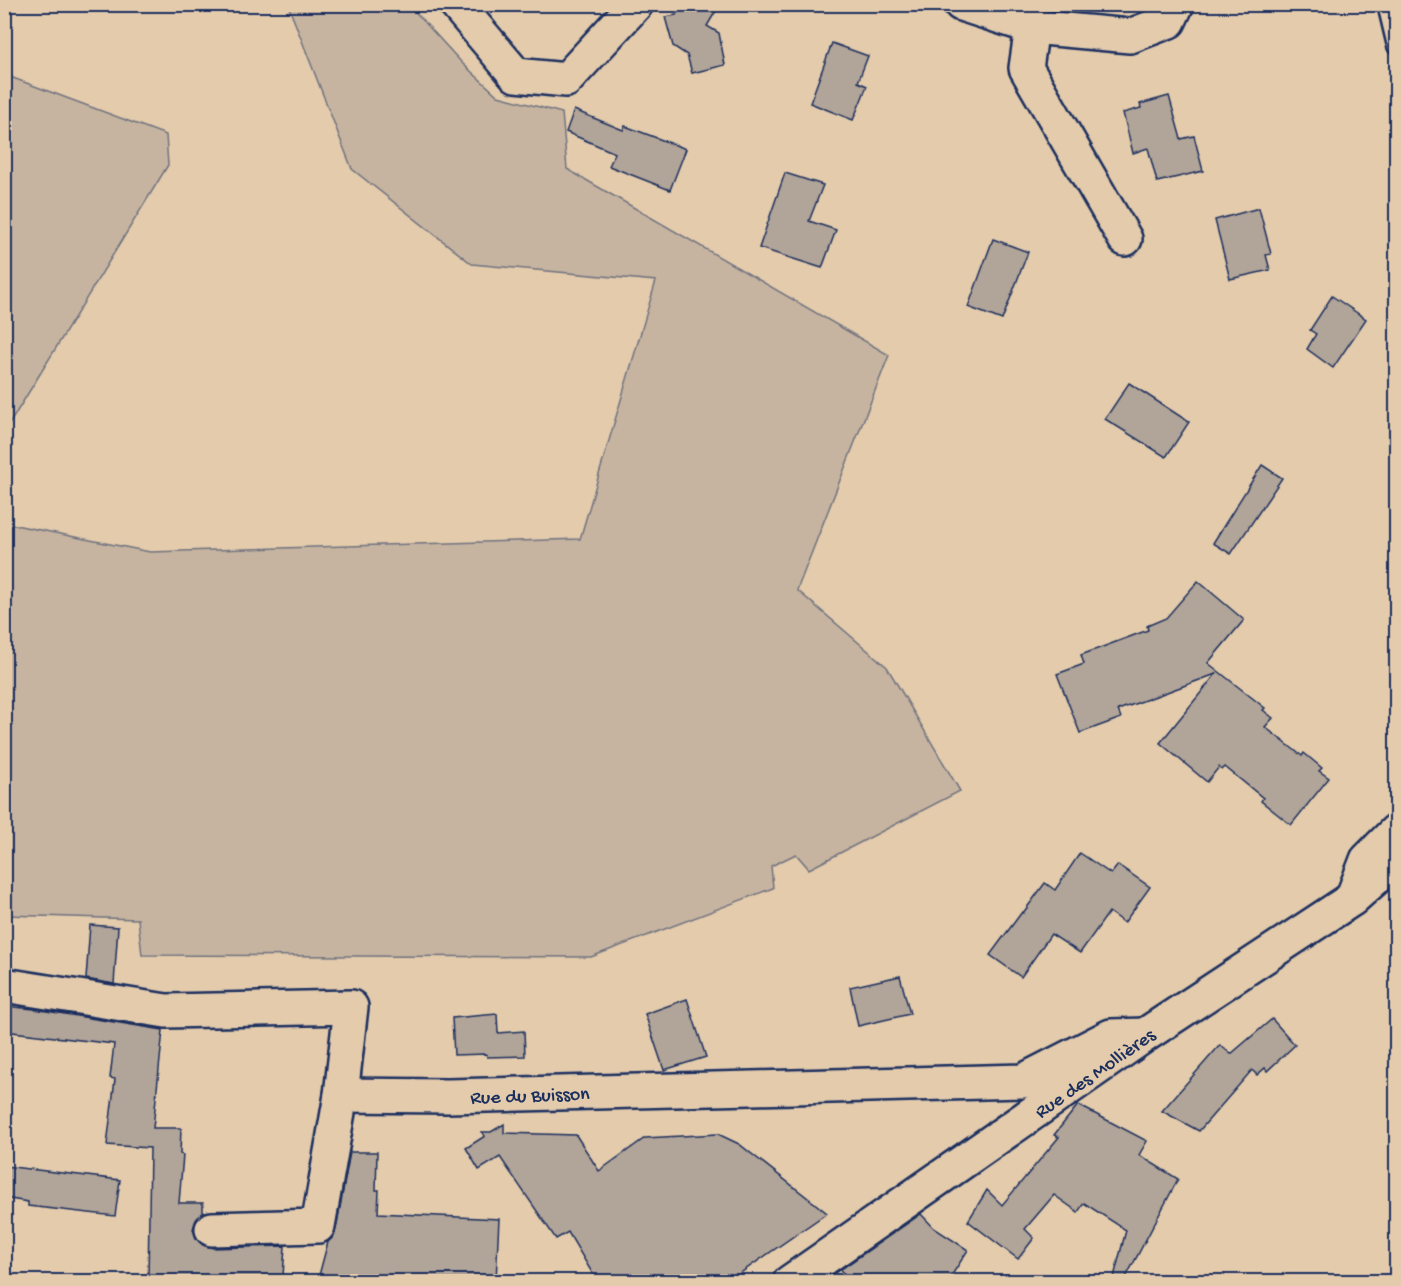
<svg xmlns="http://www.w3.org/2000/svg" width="1401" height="1286" font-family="'Gochi Hand',sans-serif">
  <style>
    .green { fill: #c6b4a0; stroke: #70727f; stroke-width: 1.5 }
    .building { fill: #b1a498; stroke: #1b2f5e; stroke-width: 1.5 }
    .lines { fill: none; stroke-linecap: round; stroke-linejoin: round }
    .service-casing { stroke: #1b2f5e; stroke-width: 21 }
    .minor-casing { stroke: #1b2f5e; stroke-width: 38 }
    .tertiary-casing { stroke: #1b2f5e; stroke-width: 38 }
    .service { stroke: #e3cbac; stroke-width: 16 }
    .minor { stroke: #e3cbac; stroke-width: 33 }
    .tertiary { stroke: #e3cbac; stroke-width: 33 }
    .labels { text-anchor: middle; stroke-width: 5; stroke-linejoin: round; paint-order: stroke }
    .street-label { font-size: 20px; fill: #1b2f5e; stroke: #e3cbac }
  </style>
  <rect width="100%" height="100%" fill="#e3cbac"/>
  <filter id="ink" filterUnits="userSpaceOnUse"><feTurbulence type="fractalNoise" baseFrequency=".0167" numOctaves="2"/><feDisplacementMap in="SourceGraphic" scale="12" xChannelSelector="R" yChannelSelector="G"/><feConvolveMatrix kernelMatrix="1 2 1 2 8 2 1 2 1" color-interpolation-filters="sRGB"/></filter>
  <g filter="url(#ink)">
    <g class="green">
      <path d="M288,5H409L462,63L498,96L562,113L567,169L889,355L797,590L887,667L960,791L809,869L796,854L771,866L773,888L591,957L142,955L138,919L5,915V523L150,552L580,539L656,281L472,264L352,169Z"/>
      <path d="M5,75L166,135L168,165L5,431Z"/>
    </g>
    <g class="building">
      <path d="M682,4H720L707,26L719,33L725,65L692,73L687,55L673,46L665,17L676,15Z"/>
      <path d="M832,43L868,56L858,82L867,86L853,120L810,103Z"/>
      <path d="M1169,96L1181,139L1194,136L1203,171L1157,182L1148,148L1133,153L1123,113L1141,108L1140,104Z"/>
      <path d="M574,110L623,130L625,126L686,149L670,190L609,166L615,153L566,132Z"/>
      <path d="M785,173L823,185L809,221L836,230L822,268L759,248Z"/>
      <path d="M1259,208L1271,254L1266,255L1270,270L1230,279L1215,220Z"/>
      <path d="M993,239L1028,252L1002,320L968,307Z"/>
      <path d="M1332,296L1366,319L1333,368L1307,349L1316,334L1310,330Z"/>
      <path d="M1129,383L1189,422L1166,457L1105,419Z"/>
      <path d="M1262,465L1282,478L1231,554L1213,543Z"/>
      <path d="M1198,581L1244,620L1208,663L1265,708L1263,710L1273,718L1265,727L1302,756L1304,753L1322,768L1319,771L1329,778L1291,825L1261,801L1263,798L1225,767L1222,770L1219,767L1207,782L1160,743L1216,674L1118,710L1121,718L1080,733L1057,674L1084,664L1081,655L1148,630L1147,626L1166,618Z"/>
      <path d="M1080,853L1111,874L1118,865L1150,887L1124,923L1109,912L1080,953L1051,934L1021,977L990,955L1022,912L1023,913L1045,883L1055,890Z"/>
      <path d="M90,925L118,927L114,984L86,979Z"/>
      <path d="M900,976L910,1014L858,1026L850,987Z"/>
      <path d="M687,999L706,1057L664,1070L645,1014Z"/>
      <path d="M4,1006L34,1009L163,1030L153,1128H181L180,1154L183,1155L179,1203H203V1213L196,1220L193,1229L196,1238L203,1245L213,1248L285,1246L283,1276L210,1281H148L150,1148L107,1145L115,1079L110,1078L114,1044L4,1031Z"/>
      <path d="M497,1014L498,1033L524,1031L525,1056L487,1057L486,1054L454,1055L452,1018Z"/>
      <path d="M1272,1019L1295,1045L1267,1071L1265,1068L1257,1075L1252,1070L1199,1131L1162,1111L1220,1045L1231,1054Z"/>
      <path d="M1078,1105L1147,1141L1139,1155L1178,1179L1124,1281H1113L1126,1230L1084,1203L1078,1212L1054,1195L1025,1229L1034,1238L1018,1259L968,1221L987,1190L1002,1205L1059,1137L1054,1135Z"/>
      <path d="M504,1124V1133L576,1135L599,1171L645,1138L718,1134L739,1144L827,1213L729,1281H597L568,1232L556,1239L500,1157L479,1170L466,1148L485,1136L482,1132H491Z"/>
      <path d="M350,1152H377L376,1190H379L378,1213L499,1219L496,1281H384V1278L318,1279L328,1242L333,1237L336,1229Z"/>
      <path d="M4,1166L120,1180L115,1216L28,1206V1202L4,1198Z"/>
      <path d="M921,1214L934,1228L968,1250L948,1281H853L840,1270Z"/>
    </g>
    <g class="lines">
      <g class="service-casing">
        <path id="service" d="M1386,4L1396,46"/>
      </g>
      <g class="minor-casing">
        <g id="minor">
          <path d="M456,4L516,75L566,80L636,4"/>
          <path d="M961,4L1032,27L1130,36L1169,21L1177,4"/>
          <path d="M1032,27L1026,68L1125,239"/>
          <path d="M1352,899L1367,860L1396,831"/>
          <path d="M4,985L166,1011L351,1007L341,1095L448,1096L1023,1081L1111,1036L1145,1035"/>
          <path d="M212,1229L318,1226L341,1095"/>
        </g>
      </g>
      <g class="tertiary-casing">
        <path id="tertiary" d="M790,1282L1145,1035L1352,899L1396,860"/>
      </g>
      <use href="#service" class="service"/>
      <use href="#minor" class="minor"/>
      <use href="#tertiary" class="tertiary"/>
    </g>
  </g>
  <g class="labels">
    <g class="street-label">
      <text transform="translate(1094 1072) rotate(-35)" y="7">Rue des Mollières</text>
      <text transform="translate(530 1094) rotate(-2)" y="7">Rue du Buisson</text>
    </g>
  </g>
  <rect width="1401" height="1286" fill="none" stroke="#e3cbac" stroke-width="24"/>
  <rect x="12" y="12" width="1377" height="1262" fill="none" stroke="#1b2f5e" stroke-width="2" filter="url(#ink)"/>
</svg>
